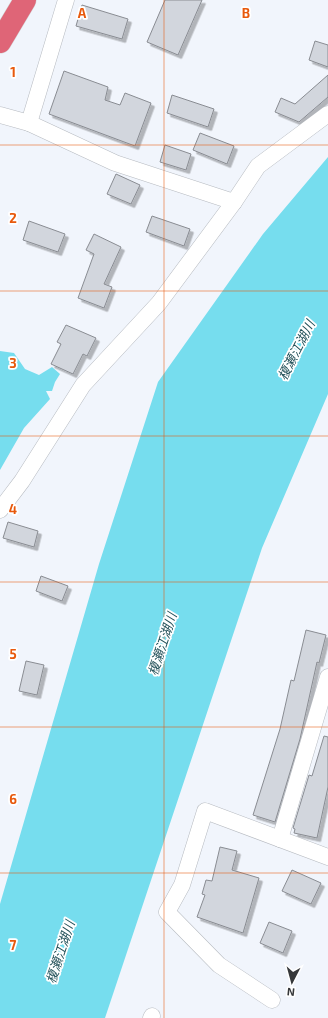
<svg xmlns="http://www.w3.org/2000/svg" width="328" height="1018" font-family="'Exo 2','Noto Sans JP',sans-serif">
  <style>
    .water { fill: #76ddee }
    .building { fill: #d2d6dd; stroke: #898c92; filter: url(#shadow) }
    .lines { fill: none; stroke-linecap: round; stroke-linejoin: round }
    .street-casing { stroke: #b7bbc1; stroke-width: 17 }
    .highway-casing { stroke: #d3d3d4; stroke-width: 23 }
    .street { stroke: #fff; stroke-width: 16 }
    .highway { stroke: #df6577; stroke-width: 22 }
    .grid { fill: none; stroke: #e8590c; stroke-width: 1; stroke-opacity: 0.55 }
    .labels { text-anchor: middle; stroke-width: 3.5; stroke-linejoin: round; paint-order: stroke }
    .water-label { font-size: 13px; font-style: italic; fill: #24525a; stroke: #fff }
    .grid-label { font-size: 13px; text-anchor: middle; font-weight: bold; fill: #e8590c; stroke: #fff; stroke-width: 3.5; stroke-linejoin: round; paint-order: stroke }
  </style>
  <defs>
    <filter id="shadow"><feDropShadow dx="3.5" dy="3.5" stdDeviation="0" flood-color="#0004"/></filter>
  </defs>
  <rect width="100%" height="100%" fill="#f1f5fc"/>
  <g class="water">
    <path d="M328,157V394L262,548L105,1018H0V904L99,564L158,382L263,234Z"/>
    <path d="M0,351L14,353L25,369L39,375L52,367L60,374L55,382L52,391H46L50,399L24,428L0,470Z"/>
  </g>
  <g class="building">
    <path d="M165,0H202L178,55L147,42Z"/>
    <path d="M82,5L128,19L122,39L76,26Z"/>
    <path d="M315,41L328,45V67L309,60Z"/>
    <path d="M64,71L108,87L105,100L120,105L125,93L151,103L135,146L49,114Z"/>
    <path d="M328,75V97L299,122L275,112L281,98L295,104Z"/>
    <path d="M172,95L214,109L208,127L167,113Z"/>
    <path d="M200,133L234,146L227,164L193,150Z"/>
    <path d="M165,145L191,154L186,170L160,162Z"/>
    <path d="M116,174L140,185L131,204L107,194Z"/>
    <path d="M152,216L190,229L184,246L146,232Z"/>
    <path d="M29,221L65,234L58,252L23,240Z"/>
    <path d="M94,234L121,247L104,284L112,287L104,308L78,298L94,254L86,250Z"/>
    <path d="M66,325L96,338L87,356L83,354L73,374L51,364L61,344L57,342Z"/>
    <path d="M8,522L38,531L34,547L3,538Z"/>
    <path d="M41,576L68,586L62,601L36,591Z"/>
    <path d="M306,630L326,635L319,663L317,662L300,739L275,822L253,815L280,729L291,680L294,681Z"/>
    <path d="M26,661L44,665L37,695L19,691Z"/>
    <path d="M324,736L328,737V787L317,838L294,833L295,829L293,828L309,775L312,776Z"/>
    <path d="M220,847L237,851L232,870L259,878L243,933L197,917L205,895L202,894L206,880L212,881Z"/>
    <path d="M292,870L321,883L311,904L282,891Z"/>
    <path d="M269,922L292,931L283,953L260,943Z"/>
  </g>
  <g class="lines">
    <g class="street-casing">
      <g id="street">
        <path d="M0,115L29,123L115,163L234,202"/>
        <path d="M29,123L66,0"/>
        <path d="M0,510L22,481L83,385L159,303L234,202L258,166L328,114"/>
        <path d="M280,839L328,677"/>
        <path d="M272,1000L219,965L167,912L182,885L205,811L328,857"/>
        <path d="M151,1018L152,1016"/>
      </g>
    </g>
    <g class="highway-casing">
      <path id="highway" d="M0,42L25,0"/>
    </g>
    <use href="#street" class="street"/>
    <use href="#highway" class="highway"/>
  </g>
  <path class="grid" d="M164,0V1018M0,145H328M0,291H328M0,436H328M0,582H328M0,727H328M0,873H328"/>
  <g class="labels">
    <g class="water-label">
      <text transform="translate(296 350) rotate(-63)" y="5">榎瀬江湖川</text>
      <text transform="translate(162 644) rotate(-72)" y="5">榎瀬江湖川</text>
      <text transform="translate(60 952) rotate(-72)" y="5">榎瀬江湖川</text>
    </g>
  </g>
  <g class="grid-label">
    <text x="82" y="18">A</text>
    <text x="246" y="18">B</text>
    <text x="13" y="77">1</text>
    <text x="13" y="223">2</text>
    <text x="13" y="368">3</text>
    <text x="13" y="514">4</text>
    <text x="13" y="659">5</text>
    <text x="13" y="804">6</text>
    <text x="13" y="950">7</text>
  </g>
  <g transform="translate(292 982) rotate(186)" stroke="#ffffff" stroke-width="3" paint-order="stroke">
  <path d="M0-3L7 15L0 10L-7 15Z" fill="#36383a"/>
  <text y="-6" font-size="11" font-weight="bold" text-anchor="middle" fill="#36383a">N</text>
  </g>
</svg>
